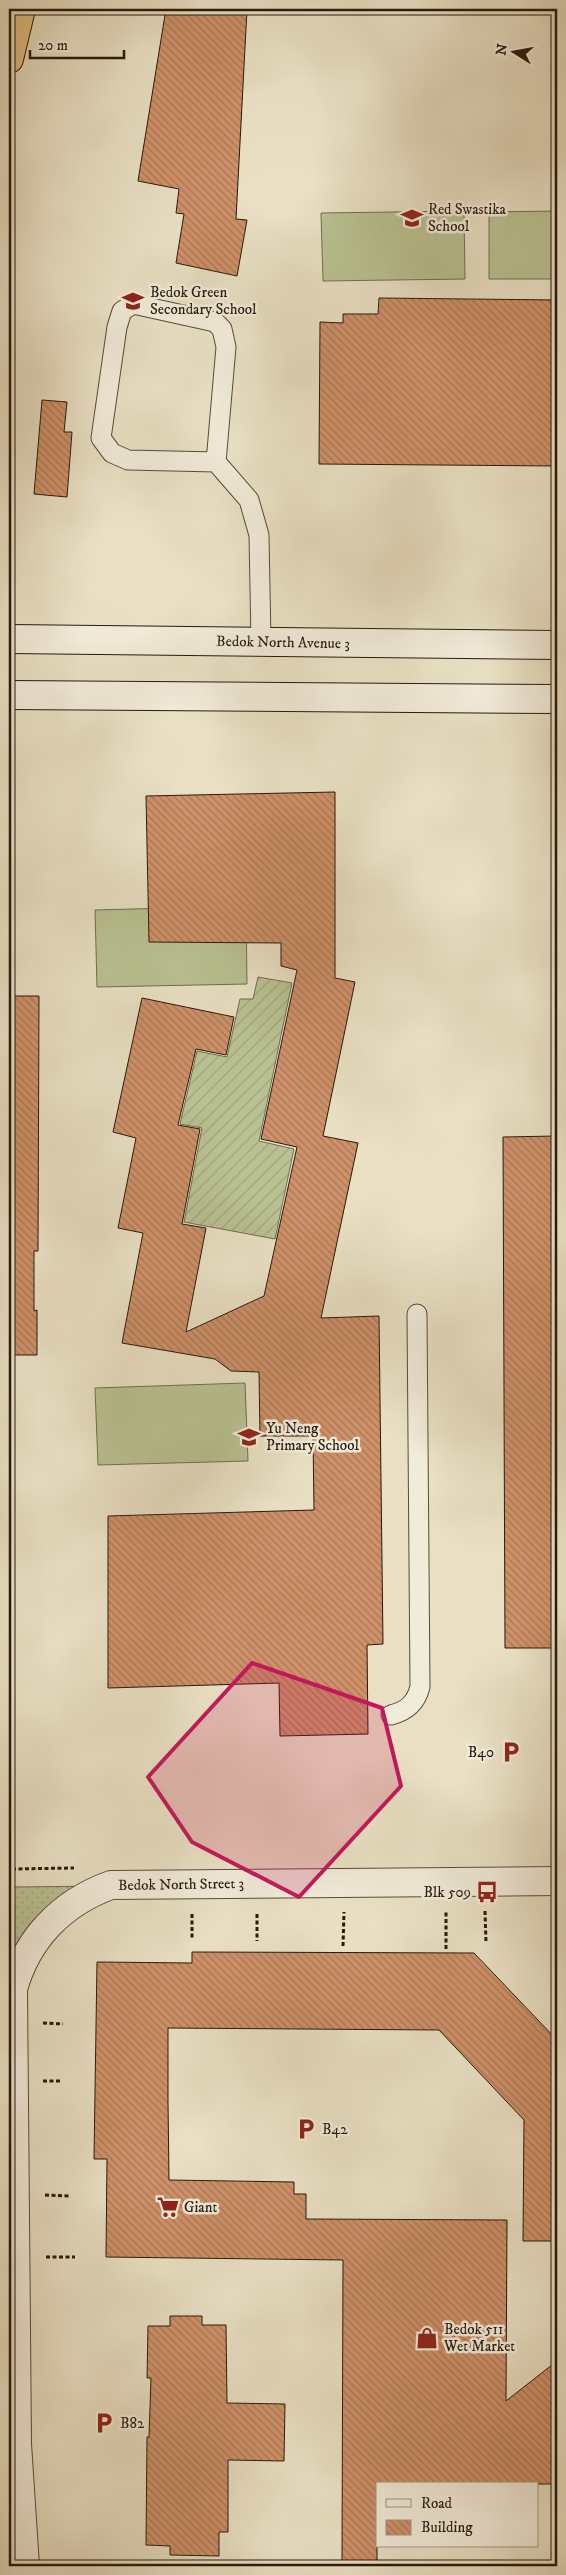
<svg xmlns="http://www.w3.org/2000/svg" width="566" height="2575" font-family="'IM FELL DW Pica',serif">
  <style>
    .grass { fill: url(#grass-dots); stroke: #706d50 }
    .garden { fill: url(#garden-furrows); stroke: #706d50 }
    .pitch { fill: #b9c192; stroke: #706d50 }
    .building { fill: url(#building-back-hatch); stroke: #27190d }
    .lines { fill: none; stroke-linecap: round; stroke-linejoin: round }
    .lane-casing { stroke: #584b3b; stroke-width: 21 }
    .street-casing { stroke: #584b3b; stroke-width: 30 }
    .secondary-casing { stroke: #27190d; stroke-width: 30 }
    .highway-casing { stroke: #27190d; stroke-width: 30 }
    .path { stroke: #27190d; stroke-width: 3; stroke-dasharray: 4 2.5; stroke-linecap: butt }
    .lane { stroke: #f1ebd9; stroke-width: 19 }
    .street { stroke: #f1ebd9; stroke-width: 28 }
    .secondary { stroke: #f1ebd9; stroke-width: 28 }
    .highway { stroke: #e4c082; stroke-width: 28 }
    .marked { fill: #c2185b; fill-opacity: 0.2; stroke: #c2185b; stroke-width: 4; stroke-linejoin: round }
    .labels { text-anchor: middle; stroke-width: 5; stroke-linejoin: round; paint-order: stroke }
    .poi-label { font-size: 15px; fill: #27190d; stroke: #f1ebd9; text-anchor: start }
    .street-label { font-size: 15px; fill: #27190d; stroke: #f1ebd9 }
  </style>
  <defs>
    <pattern id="grass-dots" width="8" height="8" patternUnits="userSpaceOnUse" patternTransform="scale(1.25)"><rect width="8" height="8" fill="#b9c192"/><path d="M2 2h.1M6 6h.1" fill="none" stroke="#9fa57d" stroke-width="1.8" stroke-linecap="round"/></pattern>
    <pattern id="garden-furrows" width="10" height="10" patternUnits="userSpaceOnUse" patternTransform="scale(1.25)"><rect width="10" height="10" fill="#b9c192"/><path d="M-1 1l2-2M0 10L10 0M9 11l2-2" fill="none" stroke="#9fa57d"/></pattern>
    <pattern id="building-back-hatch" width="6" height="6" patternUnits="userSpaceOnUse" patternTransform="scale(1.25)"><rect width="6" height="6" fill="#cf9169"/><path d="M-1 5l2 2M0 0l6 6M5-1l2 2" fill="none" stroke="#a87655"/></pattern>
  </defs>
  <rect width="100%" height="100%" fill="#e9e0c4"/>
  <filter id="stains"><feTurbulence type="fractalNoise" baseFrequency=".004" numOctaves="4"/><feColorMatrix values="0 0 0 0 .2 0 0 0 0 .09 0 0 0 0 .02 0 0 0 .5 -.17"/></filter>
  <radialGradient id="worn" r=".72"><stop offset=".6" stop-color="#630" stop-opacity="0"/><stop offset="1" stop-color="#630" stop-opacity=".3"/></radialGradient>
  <path class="grass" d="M107,1886L89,1893L13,1985V1887Z"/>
  <path class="garden" d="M258,977L292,983L259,1141L294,1149L275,1239L184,1222L202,1128L180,1124L197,1051L227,1057L240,999H253Z"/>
  <g class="pitch">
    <path d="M464,211L465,279L323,281L321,213Z"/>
    <path d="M557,211V279H489V212Z"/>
    <path d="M246,906L247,984L97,987L95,910Z"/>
    <path d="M245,1383L248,1461L98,1465L95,1388Z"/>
  </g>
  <g class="building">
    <path d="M166,9H247L236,219L247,220L237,276L176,263L184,214L176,213L179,189L138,181Z"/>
    <path d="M379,298L557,300V466L319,464L320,322L343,323V314H378Z"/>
    <path d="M42,400L67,402L64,432H72L67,497L34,494Z"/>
    <path d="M335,792V978L355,982L323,1136L358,1143L321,1318L379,1316L383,1644L367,1645L368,1734L280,1736L279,1683L108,1688V1516L314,1510L313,1436H260L259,1372L231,1371L215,1359L122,1343L143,1233L118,1228L136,1138L113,1132L142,998L234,1017L226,1055L196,1049L178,1125L200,1129L182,1224L206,1228L186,1332L264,1296L297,1147L261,1139L297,970L281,966V943L149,942L146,796Z"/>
    <path d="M9,996H39L38,1251H34V1311L37,1310V1355H13V1348H9Z"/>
    <path d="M556,1136L557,1648H505L503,1137Z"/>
    <path d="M192,1952L474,1953L557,2040V2241H523L524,2120L439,2030L168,2028V2102L169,2180L294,2182V2194H306V2219L507,2220L506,2401L557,2361V2484H377V2566H342L343,2260L106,2257L107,2159H94L97,1962L192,1963Z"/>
    <path d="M170,2316H202V2325H226L227,2403L285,2404L284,2461L228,2460V2532H219V2556L170,2555V2546L146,2545L147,2437H149L151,2378H147L148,2326H170Z"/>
  </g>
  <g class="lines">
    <g class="lane-casing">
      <g id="lane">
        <path d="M216,462L128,460L112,453L101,438L117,327L122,311L133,304L215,322L222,329L226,347L216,462L249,500L259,535L261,642"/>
        <path d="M391,1715C407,1711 416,1703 420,1687L417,1314"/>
      </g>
    </g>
    <g class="street-casing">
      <path id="street" d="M25,2566L17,2444L13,1989C27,1939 61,1903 111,1885L557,1881"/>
    </g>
    <g class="secondary-casing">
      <g id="secondary">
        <path d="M9,639L557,645"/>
        <path d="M9,695L557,699"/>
      </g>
    </g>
    <g class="highway-casing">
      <path id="highway" d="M9,59L21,9"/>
    </g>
    <g class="path">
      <path d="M12,1869L74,1868"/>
      <path d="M485,1911L486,1943"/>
      <path d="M192,1914V1938"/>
      <path d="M257,1914V1941"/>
      <path d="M343,1946L344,1912"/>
      <path d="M446,1949V1912"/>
      <path d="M43,2023L63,2024"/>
      <path d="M43,2081H62"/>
      <path d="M45,2195L69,2196"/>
      <path d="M46,2257H75"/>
    </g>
    <use href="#lane" class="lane"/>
    <use href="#street" class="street"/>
    <use href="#secondary" class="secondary"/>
    <use href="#highway" class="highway"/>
  </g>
  <path class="marked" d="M252,1663L382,1708L401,1786L299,1897L192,1842L148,1777Z"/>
  <defs>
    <g id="school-bare" transform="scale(1.725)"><path d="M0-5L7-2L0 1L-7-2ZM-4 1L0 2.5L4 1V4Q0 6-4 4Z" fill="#8f2418" stroke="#f1ebd9" stroke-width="2.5" paint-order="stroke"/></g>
    <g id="parking-bare" transform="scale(1.725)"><path d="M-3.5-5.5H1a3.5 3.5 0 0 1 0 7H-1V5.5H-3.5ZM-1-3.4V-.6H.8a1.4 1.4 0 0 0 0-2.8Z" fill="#8f2418" stroke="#f1ebd9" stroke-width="2.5" paint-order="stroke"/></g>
    <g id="bus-bare" transform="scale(1.725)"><path d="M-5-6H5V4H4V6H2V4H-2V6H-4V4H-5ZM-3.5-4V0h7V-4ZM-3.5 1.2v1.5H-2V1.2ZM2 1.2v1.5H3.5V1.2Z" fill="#8f2418" stroke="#f1ebd9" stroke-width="2.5" paint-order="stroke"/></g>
    <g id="supermarket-bare" transform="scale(1.725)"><path d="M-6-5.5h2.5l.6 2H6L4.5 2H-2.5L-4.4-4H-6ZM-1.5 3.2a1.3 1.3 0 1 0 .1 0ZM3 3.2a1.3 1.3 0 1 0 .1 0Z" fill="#8f2418" stroke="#f1ebd9" stroke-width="2.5" paint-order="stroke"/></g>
    <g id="shop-bare" transform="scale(1.725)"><path d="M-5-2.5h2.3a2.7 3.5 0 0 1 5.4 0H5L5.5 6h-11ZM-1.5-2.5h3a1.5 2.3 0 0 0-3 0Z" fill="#8f2418" stroke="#f1ebd9" stroke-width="2.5" paint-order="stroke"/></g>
  </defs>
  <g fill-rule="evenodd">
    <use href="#school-bare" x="412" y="218"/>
    <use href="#school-bare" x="133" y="301"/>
    <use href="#school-bare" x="249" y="1437"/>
    <use href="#parking-bare" x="511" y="1752"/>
    <use href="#bus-bare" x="487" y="1892"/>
    <use href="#parking-bare" x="306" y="2129"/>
    <use href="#supermarket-bare" x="168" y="2207"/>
    <use href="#shop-bare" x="427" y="2338"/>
    <use href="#parking-bare" x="104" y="2423"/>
  </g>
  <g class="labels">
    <g class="poi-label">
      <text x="428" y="214">Red Swastika<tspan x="428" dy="17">School</tspan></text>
      <text x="150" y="297">Bedok Green<tspan x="150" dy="17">Secondary School</tspan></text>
      <text x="266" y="1433">Yu Neng<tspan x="266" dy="17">Primary School</tspan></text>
      <text x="494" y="1757" text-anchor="end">B40</text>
      <text x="471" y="1897" text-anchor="end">Blk 509</text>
      <text x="322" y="2134">B42</text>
      <text x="184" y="2212">Giant</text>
      <text x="444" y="2334">Bedok 511<tspan x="444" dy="17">Wet Market</tspan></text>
      <text x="120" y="2428">B82</text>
    </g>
    <g class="street-label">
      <text transform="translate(283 642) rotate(1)" y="5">Bedok North Avenue 3</text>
      <text transform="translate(181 1884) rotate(-1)" y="5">Bedok North Street 3</text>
    </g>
  </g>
  <rect width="566" height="2575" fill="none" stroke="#e9e0c4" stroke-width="30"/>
  <rect x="10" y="10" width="546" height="2555" fill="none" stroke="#27190d" stroke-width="2.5"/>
  <rect x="15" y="15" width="536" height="2545" fill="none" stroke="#27190d"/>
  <rect x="376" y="2482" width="162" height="65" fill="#f1ebd9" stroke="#a09787"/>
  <rect x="386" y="2499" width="25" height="8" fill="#f1ebd9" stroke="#a09787"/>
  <text x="421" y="2508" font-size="15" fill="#27190d">Road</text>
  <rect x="386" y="2520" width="25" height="15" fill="url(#building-back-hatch)" stroke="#a09787"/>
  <text x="421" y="2532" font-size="15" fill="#27190d">Building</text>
  <g transform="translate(514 52) rotate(281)" stroke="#f1ebd9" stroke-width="4" paint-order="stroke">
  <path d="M0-4L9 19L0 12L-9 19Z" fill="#27190d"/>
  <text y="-8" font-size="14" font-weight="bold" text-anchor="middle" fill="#27190d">N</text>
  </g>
  <path d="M30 50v8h94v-8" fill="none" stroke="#27190d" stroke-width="2.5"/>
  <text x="38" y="50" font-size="15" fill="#27190d" stroke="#f1ebd9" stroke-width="4" paint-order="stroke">20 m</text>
  <rect width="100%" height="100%" filter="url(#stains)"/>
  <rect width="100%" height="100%" fill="url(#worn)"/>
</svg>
